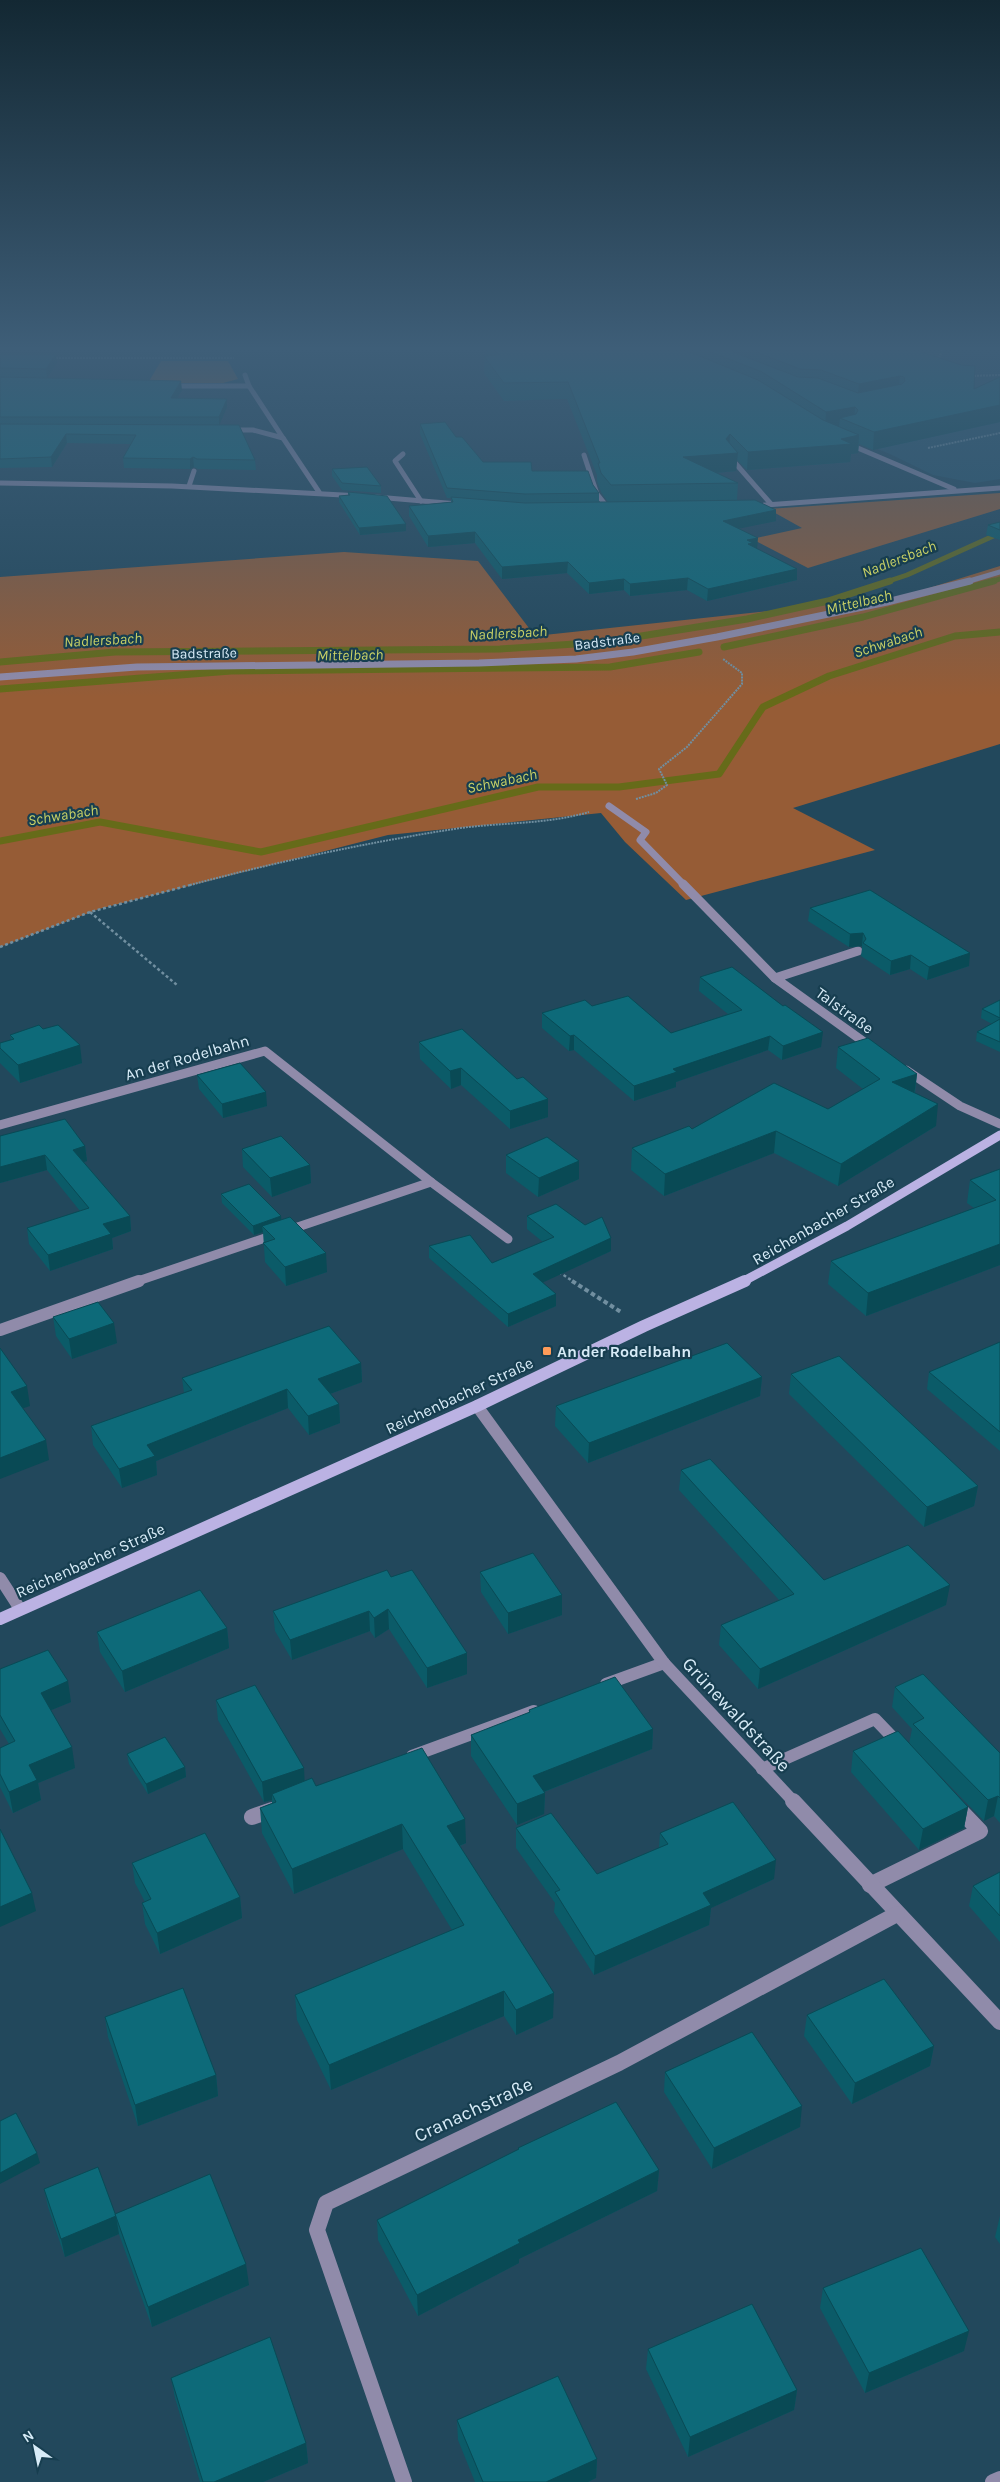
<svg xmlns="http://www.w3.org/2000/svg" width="1000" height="2482" font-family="Karla,sans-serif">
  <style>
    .built { fill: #25546b }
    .green { fill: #965c36 }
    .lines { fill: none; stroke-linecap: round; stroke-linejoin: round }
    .stream-far1 { stroke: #666b19; stroke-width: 5 }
    .stream { stroke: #666b19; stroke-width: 7 }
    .path-far2 { stroke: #718fa0; stroke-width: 2; stroke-dasharray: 2 1; stroke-linecap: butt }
    .path-far1 { stroke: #718fa0; stroke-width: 2.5; stroke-dasharray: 3 2.5; stroke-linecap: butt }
    .path { stroke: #718fa0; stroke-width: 4; stroke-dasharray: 4.5 3; stroke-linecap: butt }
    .service-far4 { stroke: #908baa; stroke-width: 5 }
    .service-far3 { stroke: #908baa; stroke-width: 7 }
    .service-far2 { stroke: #908baa; stroke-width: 9 }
    .service-far1 { stroke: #908baa; stroke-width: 12 }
    .service { stroke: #908baa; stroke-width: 16 }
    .minor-far4 { stroke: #908baa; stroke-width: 5 }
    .minor-far3 { stroke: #908baa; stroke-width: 7 }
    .minor-far2 { stroke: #908baa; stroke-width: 9 }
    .minor-far1 { stroke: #908baa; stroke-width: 12 }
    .minor { stroke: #908baa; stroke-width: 16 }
    .secondary-far1 { stroke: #bbb2e3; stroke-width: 9 }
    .secondary { stroke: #bbb2e3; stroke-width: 12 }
    .wall { fill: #0b5b68 }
    .shaded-wall { fill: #094a55 }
    .building { fill: #0d6a79; stroke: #094a55 }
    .poi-dot { fill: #fe9b59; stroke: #173e50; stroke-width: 2 }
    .labels { text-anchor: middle; stroke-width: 4.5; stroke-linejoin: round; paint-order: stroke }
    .far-street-label { font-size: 14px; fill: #d7ebf7; stroke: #173e50 }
    .far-water-label { font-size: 15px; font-style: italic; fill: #c8d066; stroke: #173e50 }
    .street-label { font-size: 16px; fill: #d7ebf7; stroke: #173e50 }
    .poi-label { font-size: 16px; font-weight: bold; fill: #d7ebf7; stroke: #173e50; text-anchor: start }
    .near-street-label { font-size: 19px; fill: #d7ebf7; stroke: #173e50 }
  </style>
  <rect width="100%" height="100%" fill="#22485c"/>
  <path class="built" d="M666,350H1000V479L975,483L933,475L890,454L835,432Z"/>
  <g class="green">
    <path d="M161,361H228L238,379L223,383H148Z"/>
    <path d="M1000,493V509L808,568L752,539L802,528L768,509Z"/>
    <path d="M344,552L478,561L535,636L900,597L1000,566V744L793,808L875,850L686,900L625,842L601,813L388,835L99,909L0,947V577Z"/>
  </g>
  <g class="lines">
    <g class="stream-far1">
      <path d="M886,582L907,575L1000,533"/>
      <path d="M990,582L1000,579"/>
    </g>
    <g class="stream">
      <path d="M724,647L863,617L994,581"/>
      <path d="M0,662L115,652L500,649L604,642L747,619L828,601L890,581"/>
      <path d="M0,689L231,671L610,667L699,652"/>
      <path d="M0,841L100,822L261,852L538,787H619L719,774L763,707L829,676L955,636L1000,632"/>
    </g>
    <g class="path-far2">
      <path d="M53,358H234"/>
      <path d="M939,358L942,350"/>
      <path d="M971,376L1000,375"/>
      <path d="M928,448L1000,433"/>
      <path d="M636,799L656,793L667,785L659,769L687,747L742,684V673L723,659"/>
      <path d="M190,885C276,862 365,843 454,829C499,822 545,825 589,812"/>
    </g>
    <g class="path-far1">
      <path d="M90,912L177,985"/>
      <path d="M0,947L90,912L194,884"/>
      <path d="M559,1272L574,1282"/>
    </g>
    <path class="path" d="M572,1281L621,1312"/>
    <g class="service-far4">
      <path d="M403,454L395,461L421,501"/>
      <path d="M584,455L597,494L608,508"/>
      <path d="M729,456L771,504"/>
      <path d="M189,486L194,471"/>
    </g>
    <path class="service-far3" d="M609,806L646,832L640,840L684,885"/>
    <path class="service-far2" d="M683,884L775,978"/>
    <g class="service-far1">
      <path d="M606,1684L664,1663"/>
      <path d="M412,1756L534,1711"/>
      <path d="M762,1769L875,1719L898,1743"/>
    </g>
    <g class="service">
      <path d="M252,1817L272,1810"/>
      <path d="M870,1885L980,1831L957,1807"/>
    </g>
    <g class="minor-far4">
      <path d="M245,375L249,386L283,438"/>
      <path d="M168,386H249"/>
      <path d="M228,430H253L283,438L319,492"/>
      <path d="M846,443L954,489"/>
      <path d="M0,483L172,486L361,496"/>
      <path d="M376,497L458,504"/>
      <path d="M753,506L1000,488"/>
      <path d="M966,582L1000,572"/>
    </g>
    <path class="minor-far3" d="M0,677L137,667L479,663L576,659L633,652L717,637L887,602L970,581"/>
    <g class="minor-far2">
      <path d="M858,951L775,978L871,1047"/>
      <path d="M906,1070L960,1106L1000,1124"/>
      <path d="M0,1125L265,1051L431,1182L508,1239"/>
      <path d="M135,1282L431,1182"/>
    </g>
    <g class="minor-far1">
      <path d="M0,1330L139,1281"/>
      <path d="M477,1406L664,1663L794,1802"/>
      <path d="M0,1578L20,1609"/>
    </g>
    <g class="minor">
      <path d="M793,1801L1000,2022"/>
      <path d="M404,2482L317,2230L326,2203L619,2063L897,1914"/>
      <path d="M993,2482L1000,2479"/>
    </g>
    <path class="secondary-far1" d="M742,1282L847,1226L1000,1135"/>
    <path class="secondary" d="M0,1619L477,1406L644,1326L745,1281"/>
  </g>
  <g class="wall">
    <path d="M485,350H916L974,389L1000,377V422L873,450L859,444L858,453L851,454L850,462L747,470L737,460L736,471L716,473L738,483L737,500L776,521L738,528L757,549L797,580L707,601L687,590L630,596L624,590L589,594L567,573L502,579L475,543L428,547L409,516V506L451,502V498H447L420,434V424L456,437L483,462L532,471L593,485L599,493V502H608L601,492L597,481V475L567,399L504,401L484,373Z"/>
    <path d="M0,354L57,363L47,378L0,377Z"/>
    <path d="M0,377L182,390L177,398L227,399V407L219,425L255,460L256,470L198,469L194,467L190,469L124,468L123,458L131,444L67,443L52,467L0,468Z"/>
    <path d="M332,469L381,486V493L342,490L332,476Z"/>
    <path d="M348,492L406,524V531L360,535L339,502V496L348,495Z"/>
    <path d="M1000,522V540L986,535L988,525Z"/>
    <path d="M810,908L969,966L927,980L910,969L890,975L861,956L862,948V946L849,947L808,921Z"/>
    <path d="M700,977L821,1047L782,1060L768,1050L676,1082V1087L634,1101L574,1050L569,1051L542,1028V1013L592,1006L671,1033L728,1014L699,991Z"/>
    <path d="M1000,1000V1052L976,1041L977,1032L992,1024L981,1018L982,1009Z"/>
    <path d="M10,1035L82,1063L20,1083L0,1063V1043L11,1040Z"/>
    <path d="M419,1042L517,1079L548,1099V1117L510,1129L461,1085L451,1089L420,1059Z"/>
    <path d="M838,1047L917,1074L915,1093L936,1126L838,1186L774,1153L664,1196L631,1170L632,1148L692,1129L828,1109L863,1089L836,1068Z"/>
    <path d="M197,1075L267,1106L223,1118L199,1089Z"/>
    <path d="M0,1136L85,1146L87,1161L84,1162L130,1216L131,1231L112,1238L113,1249L50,1271L29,1244L27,1228L80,1211L47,1170L0,1183Z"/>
    <path d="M242,1149L310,1165L311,1183L272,1197L243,1167Z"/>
    <path d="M506,1155L579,1161V1179L538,1197L506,1173Z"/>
    <path d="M1000,1169V1265L866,1316L828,1284L831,1261L974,1208L967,1203L970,1180Z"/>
    <path d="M221,1194L281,1216V1220L327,1272L286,1286L265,1262L263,1232L254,1235L222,1203Z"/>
    <path d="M527,1216L585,1225L611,1238V1251L543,1282L556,1306L508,1327L429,1258V1246L492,1263L543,1242L527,1229Z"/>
    <path d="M53,1317L117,1343L72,1359L56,1336Z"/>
    <path d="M1000,1342V1451L927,1389L929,1372Z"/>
    <path d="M361,1363L362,1382L330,1394L339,1404L340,1423L309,1435L288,1408L156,1461L157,1475L122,1488L93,1445L91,1426L184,1393L182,1378Z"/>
    <path d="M791,1374L978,1486L974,1506L924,1527L789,1394Z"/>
    <path d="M762,1377L760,1396L588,1463L555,1426L556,1406Z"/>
    <path d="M681,1470L824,1580L946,1605L758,1689L719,1645L721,1625L779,1600L679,1490Z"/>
    <path d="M480,1572L562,1595V1615L508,1634L481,1592Z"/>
    <path d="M391,1577L467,1674L427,1688L389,1629L375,1638L370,1631L292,1660L275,1631L273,1611Z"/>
    <path d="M227,1628L229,1648L125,1692L100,1652L97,1632Z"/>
    <path d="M0,1669L71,1702L51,1710L75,1768L38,1783L41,1800L13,1813L0,1787V1748L9,1744L0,1729Z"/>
    <path d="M895,1687L1000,1753V1823L994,1816L984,1821L919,1754L968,1807L964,1828L919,1850L851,1772L853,1751L909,1744L912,1729L892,1707Z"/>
    <path d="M216,1700L305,1781L316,1786L466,1843L460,1846L553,2018L516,2035L504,2016L331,2090L297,2020L295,1995L452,1930L403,1849L294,1894L262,1833L260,1808L272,1803V1800L264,1802L218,1720Z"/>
    <path d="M529,1710L653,1729L652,1749L544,1792L545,1793L544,1814L517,1825L471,1756V1735L529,1713Z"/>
    <path d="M127,1754L185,1767L186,1777L148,1794L129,1764Z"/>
    <path d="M516,1828L597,1874L659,1848L660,1833L774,1879L711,1908L709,1925L594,1975L554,1912L555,1903L516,1848Z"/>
    <path d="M132,1863L240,1897L242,1918L160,1954L145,1924L142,1903L145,1902L135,1883Z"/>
    <path d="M1000,1872V1942L969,1906L973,1886Z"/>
    <path d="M807,2015L934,2046L930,2066L852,2104L804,2036Z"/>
    <path d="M105,2017L216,2075L218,2096L138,2126L108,2037Z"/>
    <path d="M665,2072L800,2127L712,2169L664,2092Z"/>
    <path d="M518,2148L659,2170L657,2191L519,2259V2263L418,2316L378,2240L377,2220L518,2150Z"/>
    <path d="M44,2189L116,2216L249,2285L152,2327L119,2234L65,2257L48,2207Z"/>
    <path d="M1000,2216V2244L995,2237Z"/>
    <path d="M823,2288L964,2351L865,2393L820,2308Z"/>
    <path d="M648,2349L797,2390L794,2410L688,2457L646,2369Z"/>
    <path d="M171,2378L306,2443L308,2463L263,2482H200L175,2398Z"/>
    <path d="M457,2420L597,2459L596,2478L588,2482H475L458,2440Z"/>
  </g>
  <g class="shaded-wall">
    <path d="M731,350H792H751L750,358L733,361Z"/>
    <path d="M56,354L57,363L47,378L46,369Z"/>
    <path d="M900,376L898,393L857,401L859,384Z"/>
    <path d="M181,381L182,390L172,407L171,398Z"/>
    <path d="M227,399V407L219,426V417Z"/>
    <path d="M1000,405V422L873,450L874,432Z"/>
    <path d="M855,407L854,423L840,418L839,427L825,429L826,412Z"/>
    <path d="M66,434L67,443L52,467L51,457Z"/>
    <path d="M730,434L729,452L738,453L736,471L682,476L683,457L726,439Z"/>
    <path d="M859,435L858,453L851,454L850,462L747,470L748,452L841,439Z"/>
    <path d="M193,457L194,467L190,469V459Z"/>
    <path d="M776,510V521L723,532V521Z"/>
    <path d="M406,524V531L360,535L359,528Z"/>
    <path d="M475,532V543L428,547V536Z"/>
    <path d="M758,538L757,549L752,554L747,540Z"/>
    <path d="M568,562L567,573L502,579V567Z"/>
    <path d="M797,569V580L707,601L708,589Z"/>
    <path d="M688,578L687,590L630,596V584Z"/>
    <path d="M624,579V590L589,594V583Z"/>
    <path d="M863,933L862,946L849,947L850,934Z"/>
    <path d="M970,953L969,966L927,980L929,967Z"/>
    <path d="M911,955L910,969L890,975L891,961Z"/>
    <path d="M823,1032L821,1047L782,1060L783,1046Z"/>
    <path d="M574,1035V1050L569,1051L570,1036Z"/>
    <path d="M770,1036L768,1050L676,1082V1087L634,1101V1086L673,1069Z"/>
    <path d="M80,1045L82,1063L20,1083L18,1065Z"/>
    <path d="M461,1068V1085L451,1089L450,1071Z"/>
    <path d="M917,1074L914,1095L892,1082Z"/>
    <path d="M266,1092L267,1106L223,1118L222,1104Z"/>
    <path d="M548,1099V1117L510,1129V1111Z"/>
    <path d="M938,1104L936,1126L838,1186L841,1164Z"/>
    <path d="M776,1131L774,1153L664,1196L665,1174Z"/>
    <path d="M85,1146L87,1161L75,1165L73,1150Z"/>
    <path d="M45,1155L47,1170L0,1183V1167Z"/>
    <path d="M579,1161V1179L538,1197L539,1178Z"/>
    <path d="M310,1165L311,1183L272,1197L270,1178Z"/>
    <path d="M130,1216L131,1231L112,1238L113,1249L50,1271L48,1255L103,1224Z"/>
    <path d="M281,1216L282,1226H262L263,1232L254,1235L253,1226Z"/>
    <path d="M611,1238V1251L533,1287V1274Z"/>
    <path d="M1000,1244V1265L866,1316L868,1293Z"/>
    <path d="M326,1253L327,1272L286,1286L285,1267Z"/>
    <path d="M556,1294V1306L508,1327V1314Z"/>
    <path d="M114,1323L117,1343L72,1359L69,1339Z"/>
    <path d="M361,1363L362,1382L319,1398L318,1379Z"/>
    <path d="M762,1377L760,1396L588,1463L589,1443Z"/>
    <path d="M27,1386L30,1406L15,1411L11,1392Z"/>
    <path d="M287,1389L288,1408L156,1461L157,1475L122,1488L119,1469L147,1445Z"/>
    <path d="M339,1404L340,1423L309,1435L308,1416Z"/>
    <path d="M46,1440L49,1460L0,1479V1458Z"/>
    <path d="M978,1486L974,1506L924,1527L927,1507Z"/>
    <path d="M950,1585L946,1605L758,1689L760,1669Z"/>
    <path d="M562,1595V1615L508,1634V1613Z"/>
    <path d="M388,1609L389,1629L375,1638L374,1618Z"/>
    <path d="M369,1611L370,1631L292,1660L290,1640Z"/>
    <path d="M227,1628L229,1648L125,1692L122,1671Z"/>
    <path d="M467,1653V1674L427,1688V1668Z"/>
    <path d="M68,1681L71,1702L44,1713L41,1693Z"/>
    <path d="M653,1729L652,1749L533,1796V1776Z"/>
    <path d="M72,1747L75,1768L38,1783L41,1800L13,1813L9,1792L29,1765Z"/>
    <path d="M185,1767L186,1777L148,1794L146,1784Z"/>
    <path d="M304,1768L305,1789L272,1794V1800L264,1802L262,1782Z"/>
    <path d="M545,1793L544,1814L517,1825V1804Z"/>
    <path d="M998,1796L994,1816L984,1821L988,1800Z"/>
    <path d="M968,1807L964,1828L919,1850L923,1829Z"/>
    <path d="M465,1819L466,1843L447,1851V1826Z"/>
    <path d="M402,1824L403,1849L294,1894L292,1869Z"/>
    <path d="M776,1860L774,1879L711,1908L709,1925L594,1975L595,1956L703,1893Z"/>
    <path d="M32,1893L36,1911L0,1927V1907Z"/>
    <path d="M240,1897L242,1918L160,1954L157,1933Z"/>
    <path d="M504,1991V2016L331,2090L329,2065Z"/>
    <path d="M554,1993L553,2018L516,2035V2010Z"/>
    <path d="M934,2046L930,2066L852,2104L855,2083Z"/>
    <path d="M216,2075L218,2096L138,2126L135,2105Z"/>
    <path d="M802,2106L800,2127L712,2169L714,2148Z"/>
    <path d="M37,2153L40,2163L0,2184V2173Z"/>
    <path d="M659,2170L657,2191L519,2259V2263L418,2316L417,2295L518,2240Z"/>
    <path d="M116,2216L119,2234L65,2257L61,2239Z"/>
    <path d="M246,2264L249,2285L152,2327L148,2307Z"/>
    <path d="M969,2331L964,2351L865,2393L869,2373Z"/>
    <path d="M797,2390L794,2410L688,2457L690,2437Z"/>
    <path d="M306,2443L308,2463L263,2482H214Z"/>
    <path d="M597,2459L596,2478L588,2482H546Z"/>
  </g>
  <g class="building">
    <path d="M494,350H685L758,380L823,420L859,435L841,439L852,444L748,452L730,434L726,439L738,453L683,457L738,483L611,485L601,473L598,463H600L568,382L504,383L484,356L499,355Z"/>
    <path d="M706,350H732L733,352L798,377L818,378L858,393L902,384L905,381L904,377L900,376L859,384L821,370L800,369L751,350H916L961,365L975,366L974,389L1000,377V405L874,432L840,418L856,414L858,410L855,407L826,412L762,372Z"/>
    <path d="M0,354H56L46,369L0,368Z"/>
    <path d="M0,377L181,381L171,398L227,399L219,417H0Z"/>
    <path d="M445,422L456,437H462L483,462H531L532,471H588L593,485L599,493L525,494L447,488L420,424Z"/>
    <path d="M0,424L239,425L255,460L197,459L193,457L190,459L123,458L136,435L66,434L51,457L0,459Z"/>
    <path d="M367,467L381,486L342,483L332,469Z"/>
    <path d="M348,492L387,496L406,524L359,528L339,496L350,495Z"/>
    <path d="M451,497L525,503L755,500L776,510L723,521L758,538L747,540L753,543L748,544L797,569L708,589L688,578L630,584L624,579L589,583L568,562L502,567L475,532L428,536L409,506L453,502Z"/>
    <path d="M1000,522V530L988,525Z"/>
    <path d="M870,890L970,953L929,967L911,955L891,961L863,943L866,939L863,933L850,934L810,908Z"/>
    <path d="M732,967L783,1006L785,1005L823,1032L783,1046L770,1036L673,1069L677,1072L634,1086L574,1035L570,1036L542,1013L585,1000L592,1006L628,996L671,1033L742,1010L700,977Z"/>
    <path d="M1000,1000V1018L982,1009Z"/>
    <path d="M1000,1019V1042L977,1032Z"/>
    <path d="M39,1025L43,1029L58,1025L80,1045L18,1065L0,1048V1043L14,1039L10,1035Z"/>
    <path d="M462,1029L517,1079L523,1077L548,1099L510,1111L461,1068L450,1071L419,1042Z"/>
    <path d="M868,1038L917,1074L892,1082L938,1104L841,1164L776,1131L665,1174L632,1148L689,1126L692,1129L774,1083L828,1109L880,1079L838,1047Z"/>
    <path d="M240,1063L266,1092L222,1104L197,1075Z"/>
    <path d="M65,1119L85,1146L73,1150L130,1216L103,1224L111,1234L48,1255L27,1228L89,1208L45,1155L0,1167V1136Z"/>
    <path d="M281,1136L310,1165L270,1178L242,1149Z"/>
    <path d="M547,1137L579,1161L539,1178L506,1155Z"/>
    <path d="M1000,1169V1244L868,1293L831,1261L996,1200L970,1180Z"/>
    <path d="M249,1184L281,1216L253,1226L221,1194Z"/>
    <path d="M556,1204L585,1225L602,1217L611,1238L533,1274L556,1294L508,1314L429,1246L470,1235L492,1263L554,1237L527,1216Z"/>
    <path d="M290,1217L326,1253L285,1267L263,1243L275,1239L262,1226Z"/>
    <path d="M98,1302L114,1323L69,1339L53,1317Z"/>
    <path d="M329,1326L361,1363L318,1379L339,1404L308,1416L287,1389L147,1445L155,1456L119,1469L91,1426L192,1390L182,1378Z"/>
    <path d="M1000,1342V1432L929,1372Z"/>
    <path d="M727,1343L762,1377L589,1443L556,1406Z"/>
    <path d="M0,1348L27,1386L11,1392L46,1440L0,1458Z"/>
    <path d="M839,1356L978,1486L927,1507L791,1374Z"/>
    <path d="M710,1459L824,1580L908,1545L950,1585L760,1669L721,1625L794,1594L681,1470Z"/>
    <path d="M533,1553L562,1595L508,1613L480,1572Z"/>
    <path d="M387,1570L391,1577L412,1570L467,1653L427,1668L388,1609L374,1618L369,1611L290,1640L273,1611Z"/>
    <path d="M200,1590L227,1628L122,1671L97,1632Z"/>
    <path d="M48,1650L68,1681L41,1693L72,1747L29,1765L37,1780L9,1792L0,1774V1748L15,1741L0,1715V1669Z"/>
    <path d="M923,1674L1000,1753V1798L998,1796L988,1800L913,1724L924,1718L895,1687Z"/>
    <path d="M615,1677L653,1729L533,1776L545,1793L517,1804L471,1735L530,1712L529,1710Z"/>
    <path d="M255,1685L304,1768L262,1782L216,1700Z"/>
    <path d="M898,1731L968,1807L923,1829L853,1751Z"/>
    <path d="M165,1737L185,1767L146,1784L127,1754Z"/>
    <path d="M422,1748L465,1819L447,1826L554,1993L516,2010L504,1991L329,2065L295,1995L464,1925L402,1824L292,1869L260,1808L276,1802L272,1794L312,1778L316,1786Z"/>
    <path d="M733,1802L776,1860L703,1893L711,1905L595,1956L555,1892L560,1890L516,1828L551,1813L597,1874L668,1844L660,1833Z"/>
    <path d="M0,1829L32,1893L0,1907Z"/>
    <path d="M205,1833L240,1897L157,1933L142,1903L151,1899L132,1863Z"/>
    <path d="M1000,1872V1916L973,1886Z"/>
    <path d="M884,1979L934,2046L855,2083L807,2015Z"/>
    <path d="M183,1988L216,2075L135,2105L105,2017Z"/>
    <path d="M752,2032L802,2106L714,2148L665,2072Z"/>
    <path d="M616,2102L659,2170L518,2240L520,2243L417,2295L377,2220L519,2149L518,2148Z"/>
    <path d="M16,2113L37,2153L0,2173V2121Z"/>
    <path d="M98,2167L116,2216L61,2239L44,2189Z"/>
    <path d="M210,2174L246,2264L148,2307L115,2214Z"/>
    <path d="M921,2248L969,2331L869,2373L823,2288Z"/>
    <path d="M752,2304L797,2390L690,2437L648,2349Z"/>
    <path d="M270,2337L306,2443L214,2482H203L171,2378Z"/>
    <path d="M558,2376L597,2459L546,2482H483L457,2420Z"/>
  </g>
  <linearGradient id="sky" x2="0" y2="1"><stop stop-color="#132833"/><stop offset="0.5" stop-color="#3e5e78"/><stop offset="1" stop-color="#3e5e78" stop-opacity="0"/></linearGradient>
  <rect width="1000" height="697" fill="url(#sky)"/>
  <rect class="poi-dot" x="542" y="1346" width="10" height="10" rx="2.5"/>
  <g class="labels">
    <g class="far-street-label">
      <text transform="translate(607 641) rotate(-7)" y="5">Badstraße</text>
      <text transform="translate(204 653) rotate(-1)" y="5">Badstraße</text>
    </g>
    <g class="far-water-label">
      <text transform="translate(899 559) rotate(-21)" y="5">Nadlersbach</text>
      <text transform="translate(859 602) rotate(-13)" y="5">Mittelbach</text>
      <text transform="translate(508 633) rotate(-3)" y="5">Nadlersbach</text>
      <text transform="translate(103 640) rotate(-3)" y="5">Nadlersbach</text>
      <text transform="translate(888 642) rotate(-18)" y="5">Schwabach</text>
      <text transform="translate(350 655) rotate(-1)" y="5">Mittelbach</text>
      <text transform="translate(502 781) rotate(-12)" y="5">Schwabach</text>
      <text transform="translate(63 815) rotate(-9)" y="5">Schwabach</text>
    </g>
    <g class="street-label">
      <text transform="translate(845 1010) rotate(36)" y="6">Talstraße</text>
      <text transform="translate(187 1057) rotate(-16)" y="6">An der Rodelbahn</text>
      <text transform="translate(823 1220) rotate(-30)" y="6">Reichenbacher Straße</text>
      <text transform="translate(459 1395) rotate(-25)" y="6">Reichenbacher Straße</text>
      <text transform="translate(90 1560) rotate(-24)" y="6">Reichenbacher Straße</text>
    </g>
    <g class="poi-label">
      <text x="557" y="1357">An der Rodelbahn</text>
    </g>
    <g class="near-street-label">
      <text transform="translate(737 1714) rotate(47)" y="7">Grünewaldstraße</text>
      <text transform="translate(473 2109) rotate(-25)" y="7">Cranachstraße</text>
    </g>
  </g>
  <g transform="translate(35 2447) rotate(327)" stroke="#173e50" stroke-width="4" paint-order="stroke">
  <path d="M0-4L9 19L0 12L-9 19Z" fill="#d7ebf7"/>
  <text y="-8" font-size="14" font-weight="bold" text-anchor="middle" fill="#d7ebf7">N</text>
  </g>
</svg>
